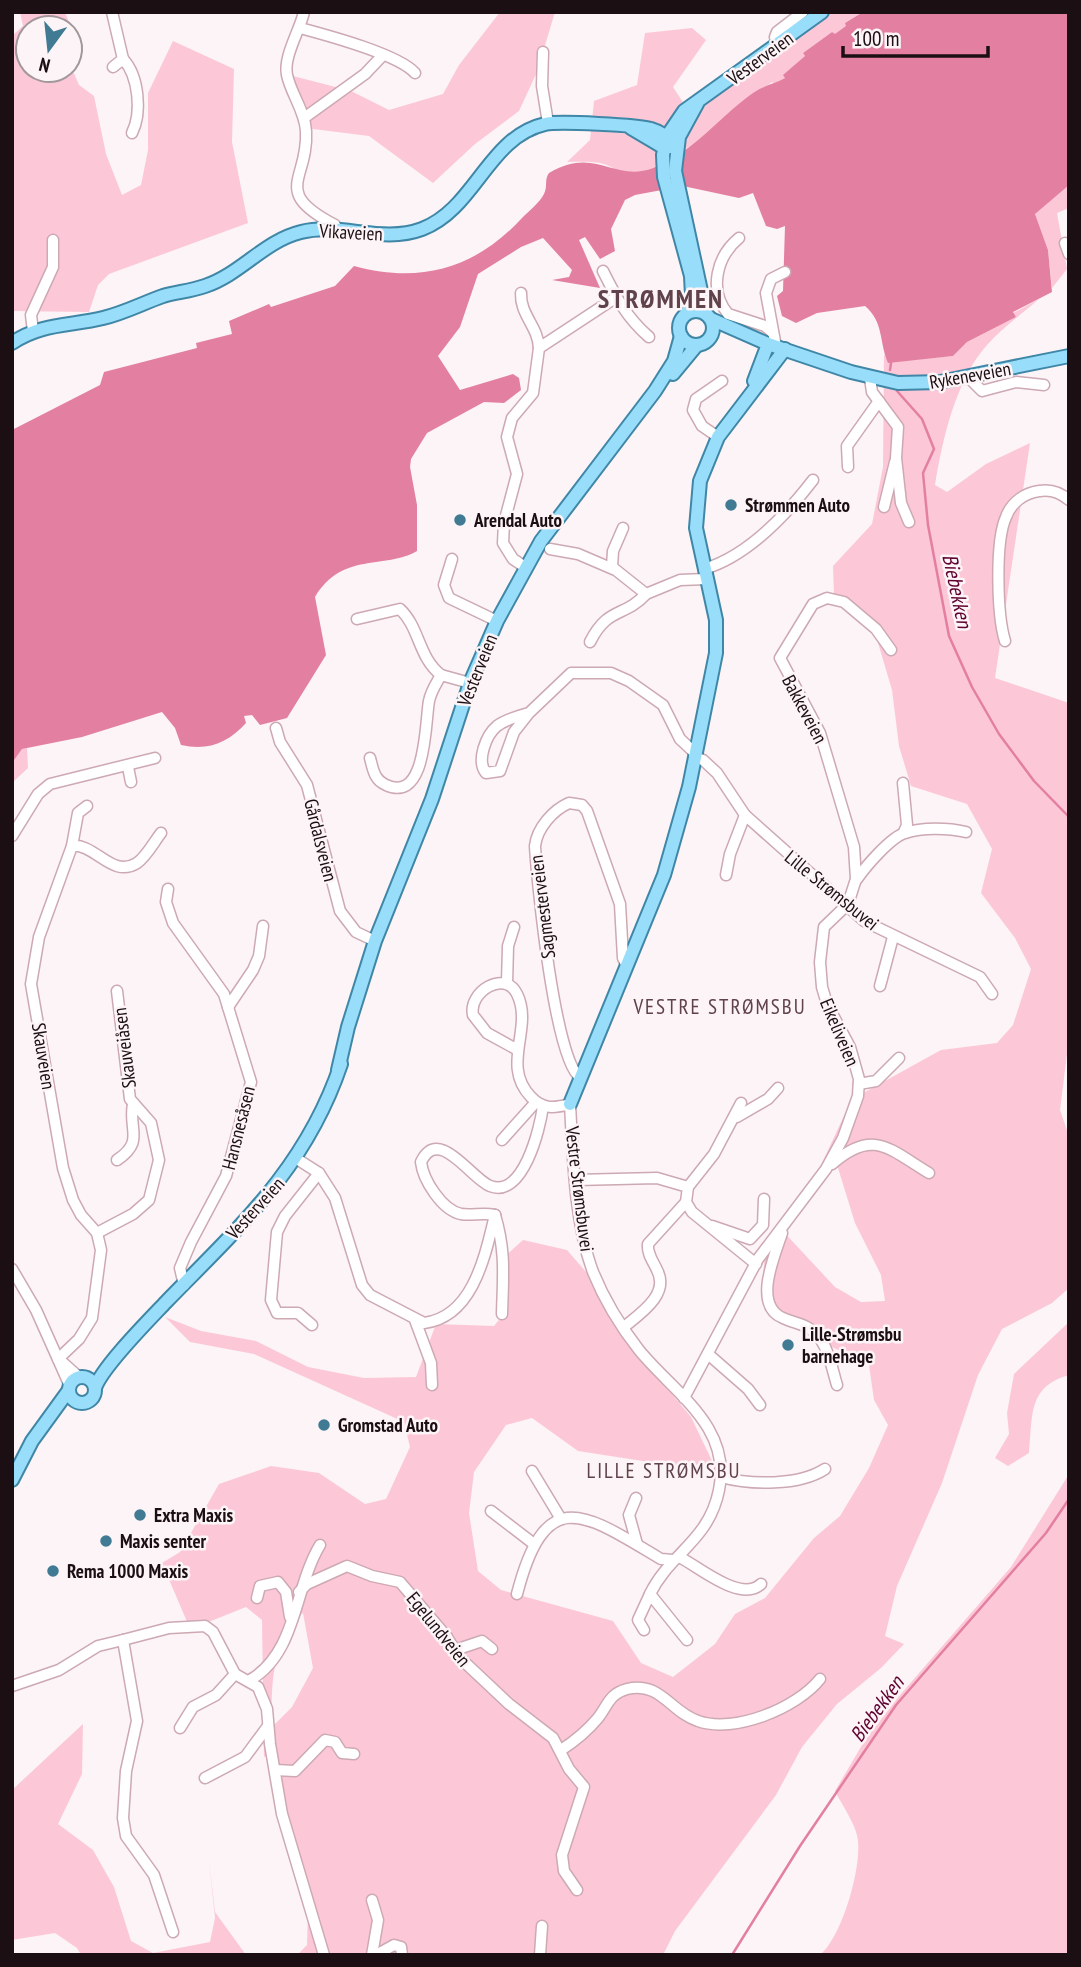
<svg xmlns="http://www.w3.org/2000/svg" width="1081" height="1967" font-family="'PT Sans Narrow',sans-serif">
  <style>
    .green { fill: #fcc8d7; fill-rule: evenodd }
    .water { fill: #e37fa0 }
    .lines { fill: none; stroke-linecap: round; stroke-linejoin: round }
    .stream { stroke: #e37fa0; stroke-width: 2.5 }
    .minor-casing { stroke: #cda9b3; stroke-width: 13 }
    .major-casing { stroke: #4087a7; stroke-width: 16 }
    .minor { stroke: #fff; stroke-width: 10 }
    .major { stroke: #98defa; stroke-width: 12 }
    .poi-dot { fill: #407a93; stroke: #fcf4f6; stroke-width: 2.5 }
    .labels { text-anchor: middle; stroke-width: 5; stroke-linejoin: round; paint-order: stroke }
    .street-label { font-size: 19px; fill: #1b0f13; stroke: #fcf4f6 }
    .poi-label { font-size: 19px; font-weight: bold; fill: #1b0f13; stroke: #fcf4f6; text-anchor: start }
    .water-label { font-size: 21px; font-style: italic; fill: #5f0230; stroke: #fcf4f6 }
    .neighbourhood-label { font-size: 21px; letter-spacing: 2px; fill: #60424b; stroke: #fcf4f6 }
    .district-label { font-size: 26px; font-weight: bold; letter-spacing: 2px; fill: #60424b; stroke: #fcf4f6 }
  </style>
  <rect width="100%" height="100%" fill="#fcf4f6"/>
  <g class="green">
    <path d="M20,12H65L72,30L70,46V28H28V70H70V64L79,85L94,96L106,154L122,195L141,185L148,150V93L173,41L234,69L232,142L248,223L109,274L98,285L89,312L12,311V36L23,26Z"/>
    <path d="M500,12H555L537,72L519,111L475,144L433,183L369,136L305,128L293,76L351,91L389,110L443,94L459,65Z"/>
    <path d="M812,12H863L845,23L847,26L835,35L832,32L803,53L805,56L784,75L785,78L774,84L772,82C741,104 661,181 624,173C617,171 611,166 604,164C593,161 579,162 567,162L590,140L594,101L637,85L645,33L692,28L706,40L673,87L686,107Z"/>
    <path d="M1066,185H1069V208L1057,213L1067,269L1052,288L1048,250L1035,214Z"/>
    <path d="M1039,299C1022,314 1002,328 987,345C956,379 942,441 935,485L947,492L986,464L1030,443L995,678L1069,703V1038L1060,1110L1069,1136V1288L1052,1303L1002,1329L978,1375L942,1483L897,1586L885,1636L904,1644L881,1668L837,1704L802,1747L776,1795L675,1931L663,1955H297L307,1945L308,1913L288,1852L285,1794L270,1753L264,1757L262,1620L246,1607L211,1621L188,1624L162,1563L180,1552L219,1484L271,1466L319,1473L365,1504L386,1499L410,1447L404,1422L254,1354L190,1342L165,1317L201,1331L256,1341L308,1367L364,1378L416,1377L436,1324L494,1326L503,1315V1258L523,1240L567,1250L593,1280L618,1329L691,1417L713,1463L688,1468L578,1451L532,1418L506,1425L474,1472L469,1513L478,1571L501,1590L613,1621L641,1663L673,1677L715,1644L735,1614L765,1598L814,1538L840,1516L869,1468L888,1425L874,1400L869,1365L787,1325L762,1296L765,1250L780,1228L835,1287L861,1302L885,1301L881,1275L855,1223L838,1168L822,1163L850,1103L865,1092L941,1050L997,1043L1013,1025L1031,969L1015,938L981,893L992,849L967,804L911,786L899,746L892,690L876,636L834,596L833,566L872,524L883,467L884,354L888,362L953,356L967,342L1016,317L1013,313ZM303,1613L313,1668L292,1707L272,1727C271,1687 271,1642 303,1613Z"/>
    <path d="M27,748L28,768L12,783V763L22,749Z"/>
    <path d="M1069,1322V1375C1027,1387 1033,1416 1029,1453L1008,1466L995,1458L1009,1434L1007,1413L1014,1374Z"/>
    <path d="M1069,1474V1955H820C842,1936 861,1870 858,1841C857,1826 842,1805 835,1791L865,1740L900,1695L1011,1567Z"/>
    <path d="M83,1724L82,1774L58,1824L93,1850L114,1887L131,1941L153,1953L210,1942L215,1918L209,1860L215,1912L246,1955H81L77,1948L55,1933L12,1940V1790Z"/>
  </g>
  <path class="water" d="M863,12H1069V185L1035,214L1048,250L1052,292L1013,312L1016,317L967,342L953,356L888,363C879,342 884,322 865,306L817,313L796,323L782,316L777,296L783,291L785,226L777,229L766,226L753,193L739,198L683,186L635,195L625,200L611,229L615,251L600,259L585,237L579,240L600,288L552,280L569,277L572,270L543,238L521,247L478,274L460,327L438,356L460,390L513,374L519,378L521,390L504,403L484,402L427,433L411,459L410,467L417,505V551C384,570 343,551 315,597L326,655L287,718L260,725L252,715L244,716L246,723C228,743 208,751 181,745L175,728L162,712L82,737L22,749L12,763V430L100,385L104,372L197,348L196,343L232,334L229,321L269,304L271,307L335,286L354,266C420,284 475,269 522,218C529,211 540,202 544,194C548,186 544,180 549,173C596,145 614,183 653,168C694,152 718,118 753,93C765,85 774,84 785,78L783,75L805,56L803,53L832,32L835,34L846,26L845,23Z"/>
  <g class="lines">
    <g class="stream">
      <path d="M890,370L891,363"/>
      <path d="M897,391L922,419L934,449L923,473L928,525L949,636L972,687L999,734L1034,781L1069,817"/>
      <path d="M732,1955L800,1846L896,1705L1046,1533L1069,1499"/>
    </g>
    <g class="minor-casing">
      <g id="minor">
        <path d="M112,12L123,59L113,67"/>
        <path d="M304,12C300,30 283,57 287,75C291,94 305,111 306,131C309,180 270,191 335,225L337,230"/>
        <path d="M300,28C326,35 398,54 415,73"/>
        <path d="M780,43L775,37L777,32L803,12"/>
        <path d="M543,52L542,86L548,123"/>
        <path d="M123,59C139,76 142,113 132,133"/>
        <path d="M304,118L365,74L383,55"/>
        <path d="M739,238C717,256 708,290 728,314L765,326L772,332"/>
        <path d="M1065,243L1069,254"/>
        <path d="M603,271C616,297 626,317 649,337"/>
        <path d="M521,293C520,315 538,326 539,348"/>
        <path d="M33,331L31,315L53,267V240"/>
        <path d="M776,347L766,293L771,279L785,272"/>
        <path d="M968,377L982,391L1016,382L1044,385"/>
        <path d="M870,378L872,392L898,427L896,458L901,503L909,522"/>
        <path d="M718,437L702,426L693,410L696,399L722,381"/>
        <path d="M848,467L847,446L879,401"/>
        <path d="M884,507L895,462"/>
        <path d="M623,528L613,551L612,567L646,594L680,580L706,579"/>
        <path d="M550,549L578,554L613,569"/>
        <path d="M452,559L444,585L449,598L497,621"/>
        <path d="M525,567L513,559L503,543L504,523L517,474L507,437L512,418L533,393L539,348L615,298"/>
        <path d="M704,569C748,556 786,515 813,480"/>
        <path d="M357,619L400,609C420,628 418,657 441,675"/>
        <path d="M1005,641C997,615 995,541 1006,517C1011,503 1024,493 1039,491C1050,489 1060,492 1069,500"/>
        <path d="M590,642C608,606 624,618 646,594"/>
        <path d="M529,713C519,716 506,719 497,726C486,735 476,761 486,773L500,771L514,732L529,713L571,673H611L629,681L663,705L680,739L695,753"/>
        <path d="M276,728L280,742L307,785L340,911L356,932L375,941"/>
        <path d="M694,757L703,760L717,773L745,815L864,921L980,977L992,994"/>
        <path d="M370,758C373,769 374,780 386,785C427,804 425,722 429,701C431,691 436,684 441,675L470,683"/>
        <path d="M128,767L131,782"/>
        <path d="M903,783L907,825L904,832"/>
        <path d="M12,836L38,794L50,784L155,758"/>
        <path d="M72,846L78,813L87,806"/>
        <path d="M726,875L730,854L745,815"/>
        <path d="M857,879C866,866 891,837 905,833C922,827 949,828 966,832"/>
        <path d="M168,889L166,902L173,923L224,994L251,1082L226,1176L191,1242L180,1268L184,1285"/>
        <path d="M507,983L508,946L514,927"/>
        <path d="M880,986L893,937"/>
        <path d="M228,1007L253,970L259,956L263,926"/>
        <path d="M516,1049L487,1033L473,1015C468,992 505,969 517,994C534,1028 500,1065 531,1097C543,1110 555,1108 570,1104C573,1158 574,1221 593,1272C604,1299 621,1327 639,1350C674,1393 732,1426 719,1490C709,1541 669,1554 650,1594L687,1640"/>
        <path d="M580,1077C555,1062 537,881 535,846C537,828 553,810 569,803L582,805L587,811L620,904L623,958L627,966"/>
        <path d="M859,1084L876,1081L899,1058"/>
        <path d="M737,1117L768,1099L778,1088"/>
        <path d="M502,1140L536,1102"/>
        <path d="M297,1159L319,1173L335,1198L362,1285L370,1295L424,1323C473,1317 485,1256 495,1215"/>
        <path d="M117,1160C145,1141 128,1130 133,1104"/>
        <path d="M832,1164C873,1128 889,1149 929,1173"/>
        <path d="M576,1180L657,1178L688,1187L686,1202L692,1212L756,1264"/>
        <path d="M688,1187L714,1154L741,1103"/>
        <path d="M495,1215C483,1212 472,1216 461,1214C442,1210 423,1180 421,1162C439,1125 471,1179 490,1186C523,1199 540,1129 543,1106"/>
        <path d="M495,1215C506,1252 503,1276 502,1314"/>
        <path d="M712,1226L750,1239L763,1225L764,1199"/>
        <path d="M97,1233L133,1214L149,1200L159,1160L151,1123L130,1099L117,991"/>
        <path d="M782,1233C775,1255 752,1305 783,1318C796,1324 808,1324 817,1335C829,1348 832,1369 837,1385"/>
        <path d="M12,1269L36,1310L70,1386"/>
        <path d="M415,1320L431,1363L432,1385"/>
        <path d="M312,1325L298,1313H277L271,1300L277,1232L285,1216L319,1173"/>
        <path d="M624,1327C641,1313 670,1294 657,1270C653,1261 647,1254 648,1244L686,1202"/>
        <path d="M708,1354L748,1389L760,1405"/>
        <path d="M58,1359L79,1339L92,1318L101,1250L97,1233L81,1215L73,1200L63,1168L31,984L39,937L72,846C95,843 112,879 137,863C146,857 154,842 161,833"/>
        <path d="M61,1361L80,1378"/>
        <path d="M684,1398L758,1259L826,1169L843,1138L858,1096L859,1079L850,1047L827,1004L822,987L820,962L824,927L848,904L856,879L854,847L820,733L780,658L813,604L827,598L844,602L876,629L891,650"/>
        <path d="M532,1471L561,1519"/>
        <path d="M721,1477C751,1485 799,1486 825,1469"/>
        <path d="M636,1498L629,1515L637,1544"/>
        <path d="M491,1511L534,1544"/>
        <path d="M681,1558C699,1567 741,1603 761,1584"/>
        <path d="M299,1592L307,1584L347,1566L372,1576L400,1582L447,1637L459,1657L509,1704L553,1738L569,1769L584,1787L562,1855L564,1871L577,1890"/>
        <path d="M517,1594C546,1482 585,1514 661,1559L673,1560"/>
        <path d="M257,1598L260,1586L278,1582L286,1592L290,1617"/>
        <path d="M644,1630L638,1620L650,1594"/>
        <path d="M123,1640L169,1628L205,1626L213,1632L235,1674L258,1687L267,1709L270,1744L282,1814L324,1955"/>
        <path d="M455,1650L482,1641L492,1649"/>
        <path d="M250,1680C297,1653 294,1588 320,1545"/>
        <path d="M12,1686L59,1670L98,1646L123,1640L137,1721L126,1771L123,1818L126,1836L154,1875L173,1932"/>
        <path d="M180,1728L193,1707L216,1695L235,1674"/>
        <path d="M561,1750C575,1741 588,1730 598,1718C608,1705 609,1694 627,1689C661,1681 670,1712 698,1721C734,1734 797,1708 820,1679"/>
        <path d="M275,1770L295,1771L325,1740L335,1742L342,1753L354,1754"/>
        <path d="M205,1778L245,1757L268,1726"/>
        <path d="M372,1900L378,1920L372,1955"/>
        <path d="M376,1955L394,1945L401,1947L402,1955"/>
        <path d="M540,1955L542,1926"/>
      </g>
    </g>
    <g class="major-casing">
      <g id="major">
        <path d="M697,104L679,137L675,171L706,314"/>
        <path d="M631,128L663,147H671"/>
        <circle cx="696" cy="328" r="17"/>
        <path d="M688,312L692,296L691,276L664,177L663,155L667,136L684,111L822,12"/>
        <path d="M711,319L768,344L851,372L898,383L940,382L1069,356"/>
        <path d="M12,343C41,323 71,326 103,318C124,313 143,303 163,296C177,292 191,291 205,286C241,274 264,241 301,232C341,222 382,244 422,229C475,209 488,137 545,124C557,121 640,125 651,129C662,132 669,139 677,146"/>
        <path d="M673,374L697,345"/>
        <path d="M754,381L768,344"/>
        <path d="M338,1070L348,1027L375,941L432,799L470,683L497,621L541,541L655,391L674,361L681,336"/>
        <path d="M570,1104L664,875L689,787L716,653V620L696,528L700,481L718,437L785,349"/>
        <circle cx="82" cy="1390" r="13"/>
        <path d="M95,1388C102,1367 149,1320 166,1302C240,1226 306,1168 341,1064"/>
        <path d="M12,1480L32,1441L69,1390"/>
      </g>
    </g>
    <use href="#minor" class="minor"/>
    <use href="#major" class="major"/>
  </g>
  <g class="poi-dot">
    <circle cx="731" cy="505" r="7"/>
    <circle cx="460" cy="520" r="7"/>
    <circle cx="788" cy="1345" r="7"/>
    <circle cx="324" cy="1425" r="7"/>
    <circle cx="140" cy="1515" r="7"/>
    <circle cx="106" cy="1541" r="7"/>
    <circle cx="53" cy="1571" r="7"/>
  </g>
  <g class="labels">
    <g class="street-label">
      <text transform="translate(760 58) rotate(-36)" y="7">Vesterveien</text>
      <text transform="translate(351 232) rotate(3)" y="7">Vikaveien</text>
      <text transform="translate(970 375) rotate(-10)" y="7">Rykeneveien</text>
      <text transform="translate(477 670) rotate(-68)" y="7">Vesterveien</text>
      <text transform="translate(805 709) rotate(62)" y="7">Bakkeveien</text>
      <text transform="translate(321 840) rotate(76)" y="7">Gårdalsveien</text>
      <text transform="translate(832 890) rotate(39)" y="7">Lille Strømsbuvei</text>
      <text transform="translate(542 907) rotate(-97)" y="7">Sagmesterveien</text>
      <text transform="translate(840 1032) rotate(67)" y="7">Eikeliveien</text>
      <text transform="translate(124 1048) rotate(-97)" y="7">Skauveiåsen</text>
      <text transform="translate(44 1056) rotate(81)" y="7">Skauveien</text>
      <text transform="translate(238 1128) rotate(-76)" y="7">Hansnesåsen</text>
      <text transform="translate(580 1189) rotate(83)" y="7">Vestre Strømsbuvei</text>
      <text transform="translate(255 1208) rotate(-48)" y="7">Vesterveien</text>
      <text transform="translate(439 1629) rotate(51)" y="7">Egelundveien</text>
    </g>
    <g class="poi-label">
      <text x="745" y="512">Strømmen Auto</text>
      <text x="474" y="527">Arendal Auto</text>
      <text x="802" y="1341">Lille-Strømsbu<tspan x="802" dy="22">barnehage</tspan></text>
      <text x="338" y="1432">Gromstad Auto</text>
      <text x="154" y="1522">Extra Maxis</text>
      <text x="120" y="1548">Maxis senter</text>
      <text x="67" y="1578">Rema 1000 Maxis</text>
    </g>
    <g class="water-label">
      <text transform="translate(957 591) rotate(78)" y="7">Biebekken</text>
      <text transform="translate(877 1709) rotate(-54)" y="7">Biebekken</text>
    </g>
    <g class="neighbourhood-label">
      <text x="720" y="1014">VESTRE STRØMSBU</text>
      <text x="664" y="1478">LILLE STRØMSBU</text>
    </g>
    <g class="district-label">
      <text x="661" y="308">STRØMMEN</text>
    </g>
  </g>
  <rect width="1081" height="1967" fill="none" stroke="#1b0f13" stroke-width="28"/>
  <g transform="translate(49 49) rotate(195)"><circle r="33" fill="#fcf4f6" stroke="#a2989b" stroke-width="2"/>
  <path d="M0-5L12 26L0 18L-12 26Z" fill="#407a93"/>
  <text y="-10" font-size="19" font-weight="bold" text-anchor="middle" fill="#1b0f13">N</text>
  </g>
  <path d="M843 46v10h145v-10" fill="none" stroke="#1b0f13" stroke-width="3.5"/>
  <text x="853" y="46" font-size="21" fill="#1b0f13" stroke="#fcf4f6" stroke-width="5" paint-order="stroke">100 m</text>
</svg>
